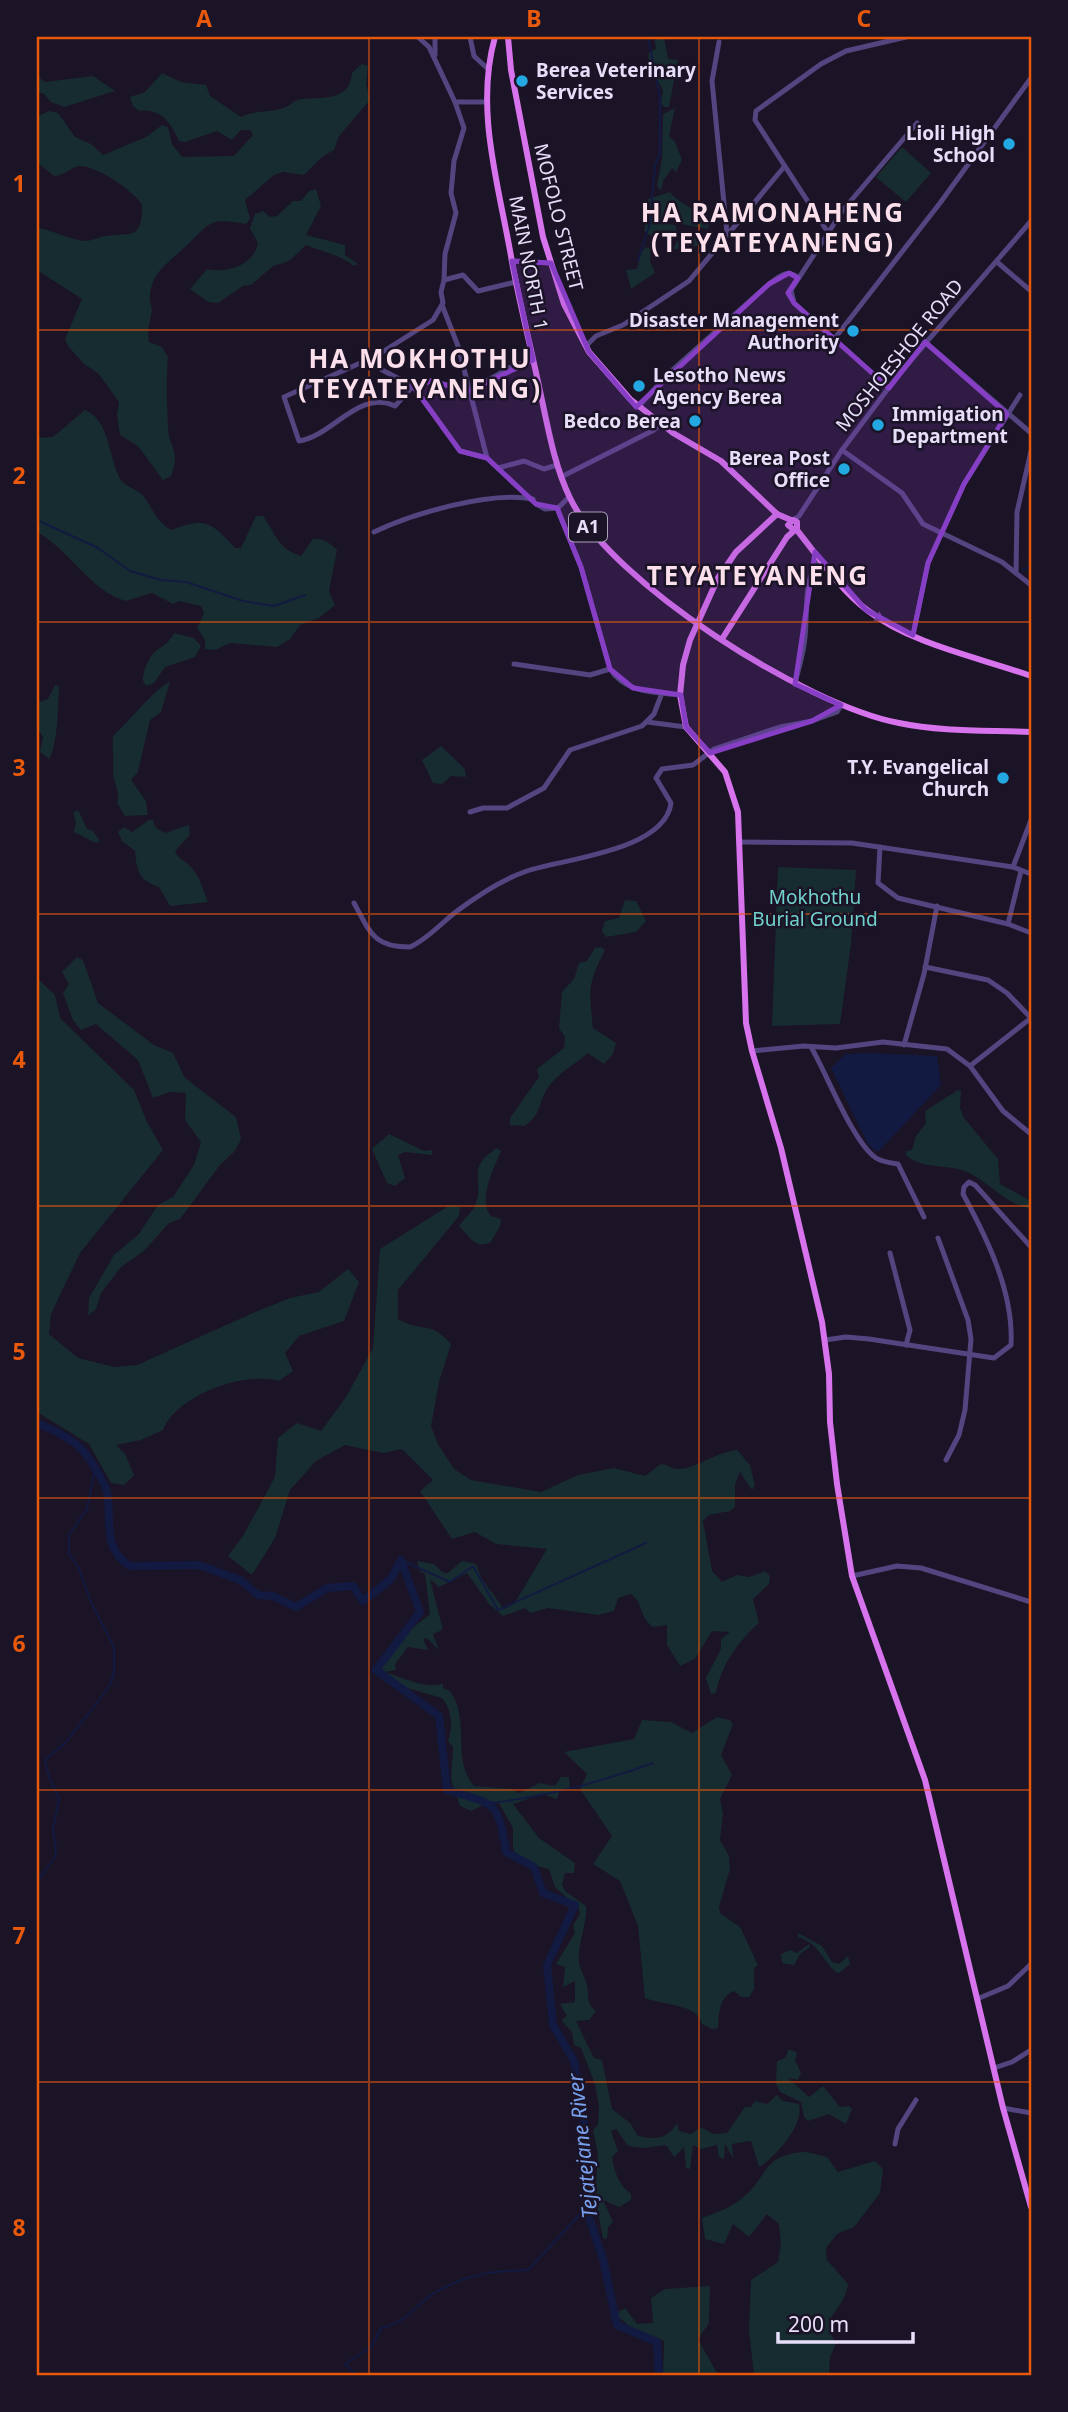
<svg xmlns="http://www.w3.org/2000/svg" width="1068" height="2412" font-family="'Noto Sans',sans-serif">
  <style>
    .green { fill: #172c30 }
    .water { fill: #121a41 }
    .lines { fill: none; stroke-linecap: round; stroke-linejoin: round }
    .stream { stroke: #121a41; stroke-width: 2 }
    .river { stroke: #121a41; stroke-width: 8 }
    .minor { stroke: #53457f; stroke-width: 5 }
    .major { stroke: #d773ec; stroke-width: 6 }
    .oneway { fill: #703e7f }
    .marked { fill: #863ec5; fill-opacity: 0.2; stroke: #863ec5; stroke-width: 5; stroke-linejoin: round }
    .grid { fill: none; stroke: #e8590c; stroke-width: 2; stroke-opacity: 0.55 }
    .poi-dot { fill: #23a8e1; stroke: #1b1326; stroke-width: 2.5 }
    .labels { text-anchor: middle; stroke-width: 5; stroke-linejoin: round; paint-order: stroke }
    .shield { fill: #1b1326; stroke: #aaa1ba; stroke-width: 2 }
    .shield-label { font-size: 18px; font-weight: bold; fill: #e7defa }
    .poi-label { font-size: 19px; font-weight: bold; fill: #e7defa; stroke: #1b1326; text-anchor: end }
    .street-label { font-size: 19px; fill: #e7defa; stroke: #1b1326 }
    .park-label { font-size: 19px; fill: #72d2cd; stroke: #1b1326 }
    .water-label { font-size: 21px; font-style: italic; fill: #79a0ed; stroke: #1b1326 }
    .district-label { font-size: 26px; font-weight: bold; letter-spacing: 2px; fill: #fbdfeb; stroke: #1b1326 }
    .neatline { fill: none; stroke: #e8590c; stroke-width: 2.5 }
    .grid-label { font-size: 23px; text-anchor: middle; font-weight: bold; fill: #e8590c }
  </style>
  <rect width="100%" height="100%" fill="#1b1326"/>
  <g class="green">
    <path d="M654,37H664L668,59L678,60L669,107H664L661,103L663,91C659,79 646,67 649,52L656,49Z"/>
    <path d="M362,64L368,66L366,84L370,100L339,136L334,150L322,157L304,175L283,172L274,175L245,200L250,219L246,224C207,217 211,223 185,247C168,263 150,273 150,299C150,302 152,307 152,310C150,322 147,329 149,342L162,347L168,357C166,380 167,405 168,428C169,448 181,451 171,476L163,480L138,446L120,435L117,415L119,402L98,373L84,364L68,346L65,339L82,299L37,270V228C52,230 64,237 79,240C88,243 96,238 105,236C132,232 142,241 142,205C134,191 97,166 80,166C71,167 64,176 54,176L37,162V117L49,111L58,113L75,137L91,144L103,155L146,137L162,125L168,127L172,144L182,157L234,156L253,135L250,130H241L232,140L217,131L185,142L179,141C171,123 161,108 139,111L133,106L130,97L145,92L162,73L181,82L206,85L210,96L241,117C254,110 270,113 283,108C291,106 294,99 303,99C324,97 350,101 352,73Z"/>
    <path d="M37,76L45,82L93,76L115,91L64,107L51,102L43,93H37Z"/>
    <path d="M675,108L669,136L675,142L682,160L676,172L672,168L663,181L661,191L657,186L662,158L663,114Z"/>
    <path d="M902,147L931,173L906,202L876,177Z"/>
    <path d="M316,189L321,206L306,235L345,245V255L358,264L354,266C339,254 322,252 306,245L289,261L273,266L251,285L243,286L218,303L208,302L190,289L207,269C227,274 254,265 258,243L250,228L255,214L263,211L270,217L277,216L293,201H301L309,191Z"/>
    <path d="M670,192C682,207 697,207 710,224L707,229L677,223L670,211L659,223L675,225L677,231L667,234L661,231L651,236L644,231L646,221L654,212L647,209L648,199Z"/>
    <path d="M688,234L702,241L697,246H685L671,251L678,240Z"/>
    <path d="M646,247L651,249L650,261L655,273L631,289L626,270L637,269L642,251Z"/>
    <path d="M85,410C109,420 109,456 119,477C123,487 137,488 144,497C155,511 154,519 171,530C206,517 211,522 235,548H241L256,516H263C276,534 278,549 301,556L313,539C324,539 329,542 337,550L329,591L335,605L319,618L300,625L290,639L277,647L230,643L215,650L205,649V640L197,628L204,613L201,606L179,601L173,604L152,593L126,601C90,591 70,550 37,532V438L53,437Z"/>
    <path d="M174,633L194,638L201,646L195,657L165,667L154,683L146,686C141,679 143,677 145,669C154,643 164,652 174,633Z"/>
    <path d="M170,682L161,712L150,720L138,772L131,780L146,801L148,815L125,816L117,803C121,789 112,782 113,770C114,759 112,748 113,736C127,724 155,688 170,682Z"/>
    <path d="M55,685L59,686C58,704 58,745 49,759L40,752L43,737L37,728V703L48,699Z"/>
    <path d="M441,746L465,769L466,777L451,776L442,784L433,783L422,760Z"/>
    <path d="M78,810L87,829L92,830L100,841L96,843L74,832L76,822L73,812Z"/>
    <path d="M149,820H153L156,828L165,833L189,825L190,835L175,851C179,860 184,860 190,866C200,876 203,890 208,902L170,906L159,887C138,879 137,872 135,851L122,841L118,832L124,827L132,832Z"/>
    <path d="M778,867L856,870L851,944L840,1024L772,1026Z"/>
    <path d="M625,900L636,901L646,921L636,932L606,937L602,931L605,921L619,918Z"/>
    <path d="M601,947L605,950C587,986 589,989 593,1028L616,1043L613,1054L604,1064L588,1053C575,1065 558,1072 547,1089C537,1105 543,1112 525,1126L510,1125V1118L539,1077L537,1069L564,1048L565,1037L559,1028L562,992L574,979L579,963L587,961L595,948Z"/>
    <path d="M77,957L83,960L98,1003L154,1045L173,1053L185,1078L236,1117L241,1139L235,1151L220,1165L180,1219L169,1223L144,1251L121,1267L101,1293L96,1309L88,1316L89,1298L114,1255L139,1234L158,1205L173,1197L194,1165L201,1142L185,1120L186,1093L170,1092L153,1098L138,1060L96,1024L81,1030L73,1020L63,993L69,984L62,972Z"/>
    <path d="M37,978L55,995L60,1018L134,1090L147,1122L163,1150L80,1253L51,1314L49,1334L78,1358L114,1367L137,1365L253,1313L290,1298L319,1292L348,1269L359,1282L344,1321L299,1336L285,1353L293,1371L279,1381C244,1371 177,1395 163,1430L141,1440L116,1445L125,1454L134,1475L124,1485L111,1483L89,1444L37,1412Z"/>
    <path d="M958,1090L961,1091L960,1108L964,1118L998,1159L1000,1184L1031,1201V1208C1007,1207 985,1177 962,1170C945,1165 919,1168 906,1155V1151L912,1150L916,1136L926,1123L925,1111Z"/>
    <path d="M389,1134L424,1151L432,1150V1155L405,1152L398,1155L405,1178L395,1186L387,1183L372,1149Z"/>
    <path d="M497,1148L501,1151C495,1166 477,1200 491,1216L501,1219L500,1226L491,1242C474,1250 470,1236 459,1226C464,1218 473,1213 476,1203C485,1179 465,1168 497,1148Z"/>
    <path d="M450,1205L460,1207L459,1216L398,1290V1319C421,1333 429,1319 451,1344L439,1382L431,1426L438,1444L454,1469L471,1480L541,1492L578,1475L614,1468L645,1476L661,1464C668,1464 671,1469 677,1469C695,1470 715,1452 737,1450L750,1465L755,1486L752,1490L740,1472L735,1485V1507L730,1511L709,1515L703,1521L712,1571L722,1582L737,1575L749,1577L765,1571L770,1576L769,1584L753,1599L759,1623C738,1642 721,1665 716,1693L711,1694L706,1678L721,1649V1639L730,1632L712,1631L695,1659L680,1666L667,1645V1625L653,1627C639,1617 644,1604 631,1594L618,1598L614,1611L598,1615L548,1608L531,1613L525,1608L503,1616L489,1604L467,1573L439,1587L430,1579L442,1626V1630L433,1634L439,1650L427,1638L423,1639L428,1650L408,1647L395,1664L396,1670L384,1672C403,1677 423,1689 443,1684V1688L450,1691C471,1720 451,1759 474,1786L511,1789L519,1793L540,1783L555,1786L561,1777H569L570,1788L559,1792L557,1799L543,1794L513,1804L539,1838L575,1863L574,1873H565L562,1885L565,1891L586,1906C587,1923 580,1937 579,1954C577,1968 585,1974 587,1986C589,1996 586,2003 596,2011L589,2020L576,2021L594,2058L602,2060L612,2109L630,2123L638,2136C655,2140 668,2139 677,2123L679,2131L691,2134L701,2127L713,2134L727,2133L745,2107H751L755,2101L767,2104L777,2095L783,2101L799,2104C805,2124 776,2157 759,2167L751,2141L732,2144L733,2158L725,2144L724,2159L719,2157L717,2145L701,2149L693,2145L690,2169L686,2168L684,2147L674,2157L666,2145L644,2148L628,2146L616,2129L611,2131L618,2151L612,2157C615,2173 618,2184 631,2194V2200L619,2207L603,2200L613,2222L608,2227L607,2239L603,2238L595,2197L598,2154L593,2130L598,2125L599,2107L595,2084L581,2048L574,2045L572,2032L561,2020L567,2016L560,2004L575,2002V1981L563,1987L565,1967L556,1964L575,1933L573,1925L580,1914L579,1909L555,1887L549,1869L519,1862L513,1848V1828L499,1803L491,1801L471,1811L460,1806L451,1780L453,1747L448,1741C453,1727 452,1710 442,1698L386,1682L373,1670L393,1644L430,1614L425,1574L420,1571L417,1561L434,1564L442,1572L448,1573L462,1561L476,1564L482,1579L504,1609L514,1604L547,1549L496,1544L475,1532L452,1539L420,1491L433,1480L402,1449L383,1453L345,1445L316,1461L290,1490L275,1538L252,1575L228,1556L243,1536L275,1477L278,1438L297,1423L321,1431L346,1397L373,1348L380,1249Z"/>
    <path d="M717,1717L730,1720L733,1724L721,1755L732,1775L720,1799L723,1814L720,1840L729,1856L730,1869L719,1907L721,1914L740,1927L758,1965L754,1968V1989L749,1997H741L734,1991C719,1997 719,2013 718,2028L712,2029L702,2024C698,2004 662,2005 645,1998L638,1926L620,1881L593,1864L612,1836L580,1789L587,1774L564,1752L634,1739L642,1720L671,1722L692,1733Z"/>
    <path d="M798,1933L822,1946L832,1962L839,1964L848,1956L850,1964L839,1973L836,1972C821,1958 818,1943 798,1937Z"/>
    <path d="M809,1944L810,1947L800,1954L794,1965L782,1963L781,1954L790,1950L797,1953Z"/>
    <path d="M789,2049L797,2053L795,2060L801,2073L798,2080L788,2078L809,2097L823,2086L840,2107L849,2106L852,2109L846,2124L829,2114L808,2121L804,2117L801,2102L780,2092L776,2084L777,2061L785,2058Z"/>
    <path d="M806,2152L827,2157L838,2172L875,2161L883,2169L880,2193L854,2227L837,2234L826,2248L827,2260L848,2284C843,2315 817,2315 836,2343L830,2357L829,2375H754L749,2330L751,2280L778,2262L781,2243L779,2224L767,2214L749,2237L733,2224L724,2244L705,2239L702,2218C716,2213 730,2208 742,2198C770,2176 761,2154 806,2152Z"/>
    <path d="M710,2286L709,2323L698,2339L718,2375H663L664,2341L629,2326L615,2314L625,2308L637,2324L653,2323L651,2298L665,2289Z"/>
  </g>
  <path class="water" d="M868,1053L937,1056L941,1085L879,1151H875L868,1144L831,1068L846,1054Z"/>
  <g class="lines">
    <g class="stream">
      <path d="M638,261L650,223L655,165L660,154V97L648,37"/>
      <path d="M37,520L98,548L130,571L161,580L186,582L243,601L274,606L305,595"/>
      <path d="M1022,571L1031,565"/>
      <path d="M401,1560L450,1582L473,1566L498,1610L646,1543"/>
      <path d="M491,1803C548,1796 599,1783 653,1763"/>
      <path d="M37,1882L55,1857L56,1849L53,1829L59,1798L49,1777L45,1760L66,1742L100,1699L111,1683L114,1671V1647L91,1602L79,1569L69,1554V1535L87,1509L95,1468"/>
      <path d="M356,2375L345,2364L372,2346L381,2328C407,2322 411,2310 430,2296C461,2275 490,2271 528,2270L586,2208"/>
    </g>
    <path class="river" d="M37,1423C66,1435 83,1444 98,1473C101,1479 106,1486 107,1492C112,1520 102,1549 130,1566L199,1565L240,1580L258,1595L273,1596L296,1607L327,1588L353,1586L363,1601L391,1579L401,1560L420,1612L376,1670L439,1716L447,1790C496,1805 498,1800 506,1852L534,1867L543,1893L575,1905L547,1965L553,2025L574,2061L587,2140L586,2208L603,2259L617,2325L657,2342L659,2375"/>
    <g class="minor">
      <path d="M418,37L429,47L455,102H487"/>
      <path d="M435,37V55"/>
      <path d="M470,37L474,56L489,70"/>
      <path d="M719,42L712,81L727,234"/>
      <path d="M827,231L755,120L756,111L821,64L846,51L906,37"/>
      <path d="M512,261L551,263"/>
      <path d="M997,262L1031,291"/>
      <path d="M444,280L445,254L456,213L451,193L454,161L464,128L455,102"/>
      <path d="M442,305L458,346L487,458L536,504L545,509L558,508"/>
      <path d="M835,338L940,203L1031,78"/>
      <path d="M925,342L1031,433"/>
      <path d="M586,346L596,336L623,325L689,281L784,167"/>
      <path d="M376,356L382,370L413,386L431,381L469,391L513,366L533,360"/>
      <path d="M889,388L794,303L791,290L843,210L917,123"/>
      <path d="M638,407L669,373L769,284C779,277 787,268 798,278"/>
      <path d="M842,450L902,493L923,524L1002,562L1031,585"/>
      <path d="M487,458L460,451L413,386L395,406C358,389 333,436 299,441L284,397L376,356L433,320L443,303L441,292L444,280L463,275L478,291L516,282"/>
      <path d="M498,468L524,461L544,469L557,465"/>
      <path d="M561,477L654,430L660,424"/>
      <path d="M569,497L558,508L559,513L581,567L610,669C625,693 654,692 680,695"/>
      <path d="M793,520L799,516L842,450L899,374L1031,221"/>
      <path d="M374,532C414,513 490,491 533,499"/>
      <path d="M1016,572L1017,512L1031,451"/>
      <path d="M913,635L928,563L964,484L1020,395"/>
      <path d="M514,664L590,675L610,669"/>
      <path d="M795,684C798,671 802,658 804,645C809,619 801,580 820,559"/>
      <path d="M647,722L686,727"/>
      <path d="M470,812L483,808H507L544,788L570,750L642,726L654,714L662,693"/>
      <path d="M740,842L852,843L1013,867L1031,874"/>
      <path d="M880,847L878,883L898,898L1008,924L1031,933"/>
      <path d="M1013,867L1031,820"/>
      <path d="M354,903C370,932 373,947 410,947C428,939 441,923 457,911C477,896 503,879 527,871C562,859 665,851 671,803L656,778L662,769L693,765L714,749L780,727L812,721L837,712L841,705"/>
      <path d="M1008,924L1021,871"/>
      <path d="M925,967L988,980L1007,993L1031,1018"/>
      <path d="M904,1045L924,974L937,906"/>
      <path d="M811,1047C826,1072 853,1143 876,1158C882,1162 891,1163 898,1164L924,1217"/>
      <path d="M752,1051L804,1046L836,1048L883,1042L947,1049L970,1066L1003,1111L1031,1134"/>
      <path d="M970,1066L1031,1018"/>
      <path d="M938,1238L968,1320L971,1339L965,1410L959,1435L946,1460"/>
      <path d="M890,1253L910,1330L906,1345"/>
      <path d="M825,1340L846,1337L869,1339L994,1358L1011,1345C1014,1293 987,1238 963,1194L964,1187L969,1182L975,1185L1031,1247"/>
      <path d="M852,1576L897,1566L921,1568L1031,1602"/>
      <path d="M977,1999L1008,1986L1031,1964"/>
      <path d="M994,2068L1012,2062L1031,2050"/>
      <path d="M1003,2108L1031,2113"/>
      <path d="M895,2144L898,2129L916,2100"/>
    </g>
    <g class="major">
      <path d="M495,37C474,111 500,189 512,262C520,305 531,348 540,391C548,427 554,465 570,498C611,583 807,706 899,723C942,732 988,730 1031,732"/>
      <path d="M508,37L511,70L543,237L564,304L589,352L630,399L673,433L721,461L777,514L791,520"/>
      <path d="M777,514L736,552L718,578L690,640L683,665L680,695L686,727L725,772L738,812L746,1023L752,1051L781,1148L822,1322L829,1374L830,1422L837,1484L852,1576L925,1780L1003,2108L1031,2207"/>
      <path d="M796,529C818,556 839,589 867,610C913,645 978,657 1031,676"/>
      <path d="M722,639L787,537L797,528V522L793,520L788,525L794,530"/>
    </g>
  </g>
  <defs><path id="oneway-solid" d="M-6-.8H1V-3.2L6.5 0L1 3.2V.8H-6Z" transform="scale(1.75)"/></defs>
  <use class="oneway" href="#oneway-solid" transform="translate(875 615) rotate(32)"/>
  <path class="marked" d="M512,261L551,263L589,352L636,407L769,284L789,273L798,278L788,293L794,303L889,388L925,342L1007,414L964,484L928,563L913,635L866,610L815,552L795,684L841,705L812,721L710,753L686,727L681,695L633,688L610,669L581,567L557,508L536,504L487,458L460,451L413,386L431,381L469,391L533,360Z"/>
  <path class="grid" d="M369,37V2375M699,37V2375M37,330H1031M37,622H1031M37,914H1031M37,1206H1031M37,1498H1031M37,1790H1031M37,2082H1031"/>
  <g class="poi-dot">
    <circle cx="522" cy="81" r="7"/>
    <circle cx="1009" cy="144" r="7"/>
    <circle cx="853" cy="331" r="7"/>
    <circle cx="639" cy="386" r="7"/>
    <circle cx="695" cy="421" r="7"/>
    <circle cx="878" cy="425" r="7"/>
    <circle cx="844" cy="469" r="7"/>
    <circle cx="1003" cy="778" r="7"/>
  </g>
  <g class="labels">
    <rect class="shield" x="569" y="512.5" width="38" height="29" rx="5"/>
    <g class="shield-label">
      <text x="588" y="533">A1</text>
    </g>
    <g class="poi-label">
      <text x="536" y="77" text-anchor="start">Berea Veterinary<tspan x="536" dy="22">Services</tspan></text>
      <text x="995" y="140">Lioli High<tspan x="995" dy="22">School</tspan></text>
      <text x="839" y="327">Disaster Management<tspan x="839" dy="22">Authority</tspan></text>
      <text x="653" y="382" text-anchor="start">Lesotho News<tspan x="653" dy="22">Agency Berea</tspan></text>
      <text x="892" y="421" text-anchor="start">Immigation<tspan x="892" dy="22">Department</tspan></text>
      <text x="681" y="428">Bedco Berea</text>
      <text x="830" y="465">Berea Post<tspan x="830" dy="22">Office</tspan></text>
      <text x="989" y="774">T.Y. Evangelical<tspan x="989" dy="22">Church</tspan></text>
    </g>
    <g class="street-label">
      <text transform="translate(559 217) rotate(76)" y="7">MOFOLO STREET</text>
      <text transform="translate(529 263) rotate(79)" y="7">MAIN NORTH 1</text>
      <text transform="translate(899 355) rotate(-51)" y="7">MOSHOESHOE ROAD</text>
    </g>
    <g class="park-label">
      <text x="815" y="904">Mokhothu<tspan x="815" dy="22">Burial Ground</tspan></text>
    </g>
    <g class="water-label">
      <text transform="translate(583 2146) rotate(-96)" y="7">Tejatejane River</text>
    </g>
    <g class="district-label">
      <text x="773" y="222">HA RAMONAHENG<tspan x="773" dy="30">(TEYATEYANENG)</tspan></text>
      <text x="420" y="368">HA MOKHOTHU<tspan x="420" dy="30">(TEYATEYANENG)</tspan></text>
      <text x="758" y="585">TEYATEYANENG</text>
    </g>
  </g>
  <rect width="1068" height="2412" fill="none" stroke="#1b1326" stroke-width="77"/>
  <path d="M778 2332v10h135v-10" fill="none" stroke="#e7defa" stroke-width="3.5"/>
  <text x="788" y="2332" font-size="21" fill="#e7defa" stroke="#1b1326" stroke-width="5" paint-order="stroke">200 m</text>
  <rect x="38" y="38" width="992" height="2336" class="neatline"/>
  <g class="grid-label">
    <text x="204" y="27">A</text>
    <text x="534" y="27">B</text>
    <text x="864" y="27">C</text>
    <text x="19" y="192">1</text>
    <text x="19" y="484">2</text>
    <text x="19" y="776">3</text>
    <text x="19" y="1068">4</text>
    <text x="19" y="1360">5</text>
    <text x="19" y="1652">6</text>
    <text x="19" y="1944">7</text>
    <text x="19" y="2236">8</text>
  </g>
</svg>
